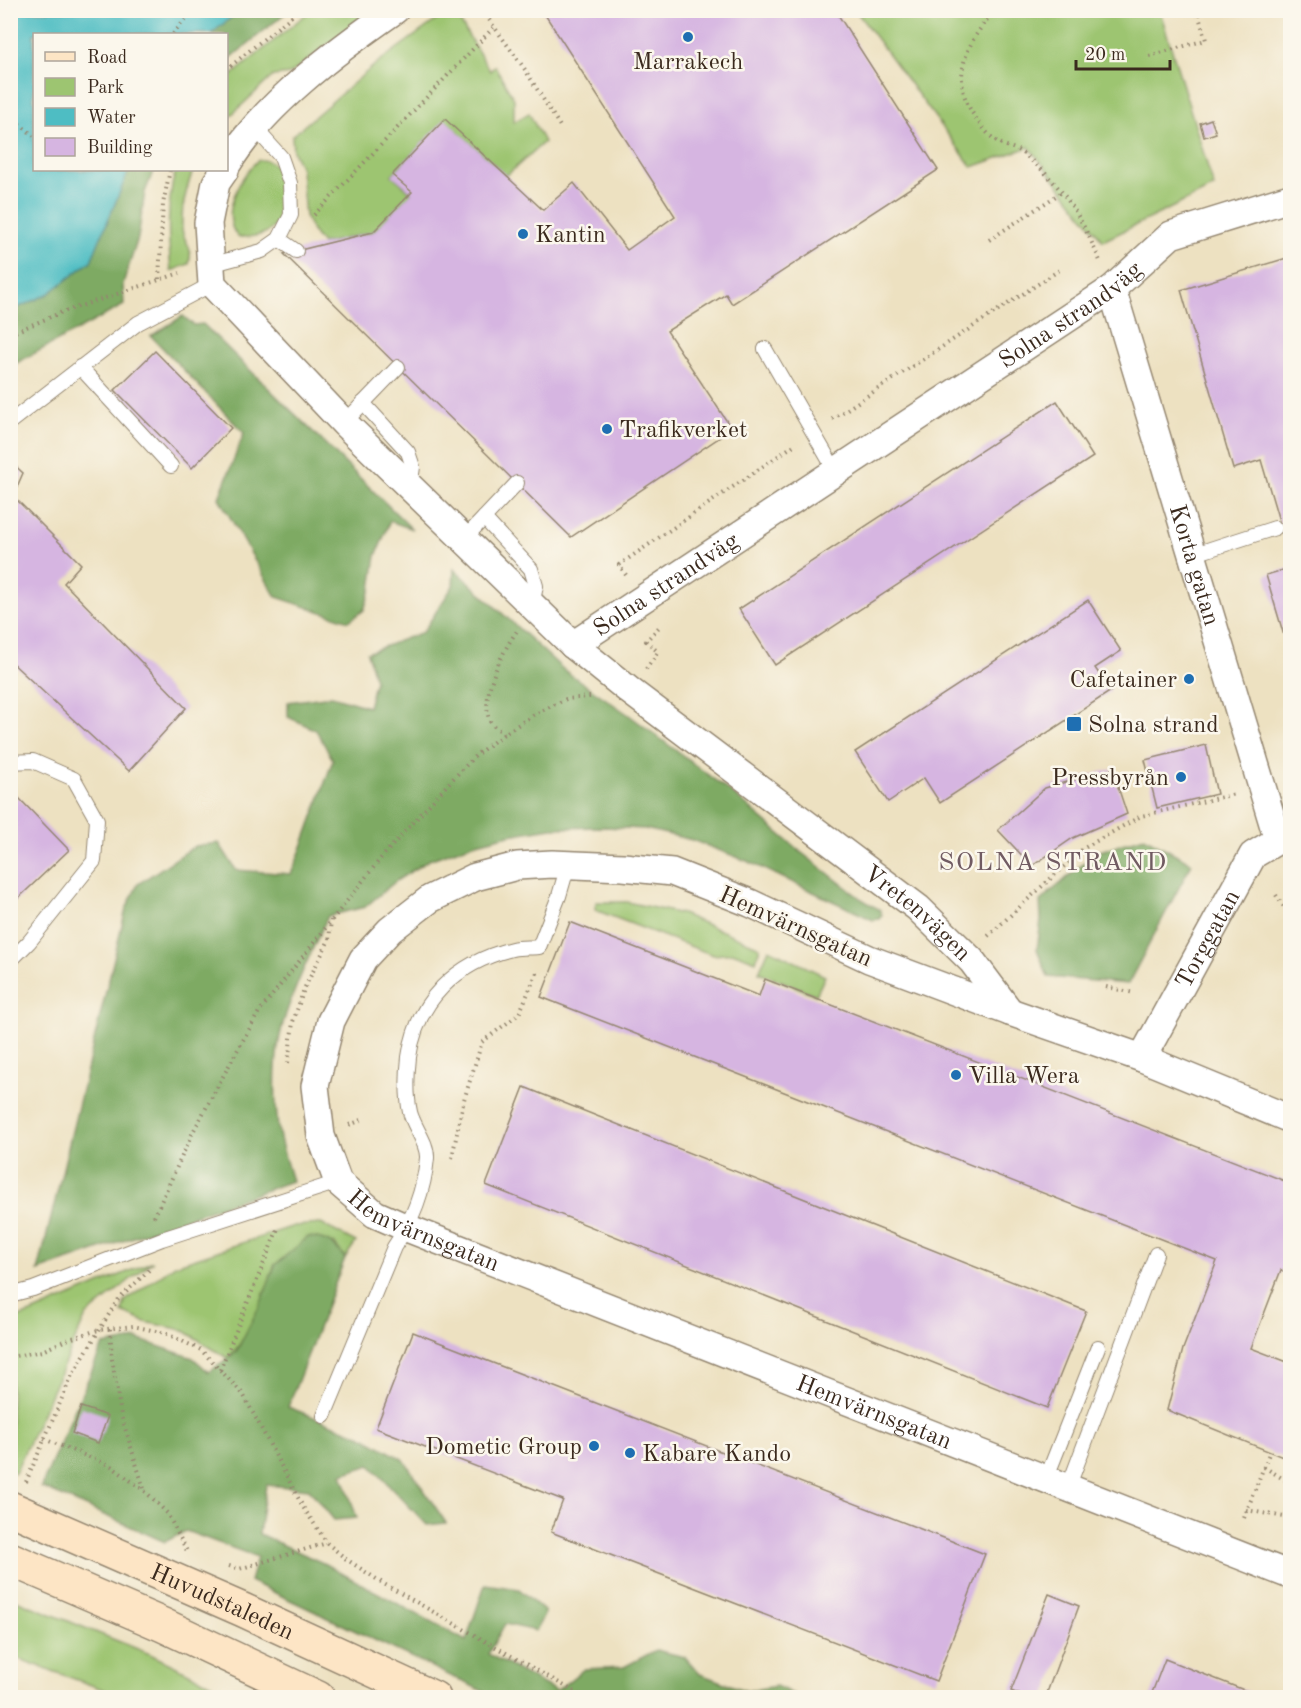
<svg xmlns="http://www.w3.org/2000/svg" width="1301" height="1708" font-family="'Old Standard TT',serif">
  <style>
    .green { fill: #9dc571; stroke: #6c7848; stroke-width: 1.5 }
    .forest { fill: #7eaa63; stroke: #5c6a40; stroke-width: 1.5 }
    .water { fill: #4ebdc3; stroke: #447470; stroke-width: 1.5 }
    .building { fill: #d6b5e1 }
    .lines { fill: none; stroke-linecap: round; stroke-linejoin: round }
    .lane-casing { stroke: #948670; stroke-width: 16 }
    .street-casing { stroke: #948670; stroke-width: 30 }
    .secondary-casing { stroke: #948670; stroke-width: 36 }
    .path { stroke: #948670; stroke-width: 4; stroke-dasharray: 1.5 4.5; stroke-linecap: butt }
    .lane { stroke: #fff; stroke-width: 14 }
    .street { stroke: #fff; stroke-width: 27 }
    .secondary { stroke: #fde5c5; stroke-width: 33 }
    .poi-dot { fill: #1f6fb2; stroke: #fbf7ec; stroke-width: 2 }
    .labels { text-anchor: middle; stroke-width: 5; stroke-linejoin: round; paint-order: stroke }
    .poi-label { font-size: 24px; fill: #3b2a1e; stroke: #fbf7ec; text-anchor: start }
    .street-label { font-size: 24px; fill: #3b2a1e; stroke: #fbf7ec }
    .neighbourhood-label { font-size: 26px; letter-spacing: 1.5px; fill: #715b62; stroke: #fbf7ec }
  </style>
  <rect width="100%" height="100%" fill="#fbf7ec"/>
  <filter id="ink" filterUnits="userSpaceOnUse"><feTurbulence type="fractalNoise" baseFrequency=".0167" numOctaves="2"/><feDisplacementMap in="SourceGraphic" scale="12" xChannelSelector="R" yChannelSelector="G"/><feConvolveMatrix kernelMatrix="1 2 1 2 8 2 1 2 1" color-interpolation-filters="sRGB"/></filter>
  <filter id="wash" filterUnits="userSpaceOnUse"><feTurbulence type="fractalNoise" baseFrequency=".008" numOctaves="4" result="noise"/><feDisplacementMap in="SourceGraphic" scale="24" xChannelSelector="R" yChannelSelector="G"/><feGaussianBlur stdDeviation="1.35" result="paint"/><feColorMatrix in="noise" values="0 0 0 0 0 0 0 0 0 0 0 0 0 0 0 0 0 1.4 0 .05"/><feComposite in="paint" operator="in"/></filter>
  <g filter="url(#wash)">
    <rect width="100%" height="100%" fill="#ede1c1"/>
    <g class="green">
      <path d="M453,10L490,71L495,66L514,99V122L529,113L544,142L506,176L445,120L392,175L412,193L373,232L322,244L312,231L305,216L301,169L293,151L292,136L377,63L449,11Z"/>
      <path d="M310,11H370L290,74L273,76L227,119V79Z"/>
      <path d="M856,11H1160L1214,187L1103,241L1029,147L972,167Z"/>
      <path d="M258,160C264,160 270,160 275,166C280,172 279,181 280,188C285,223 274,238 238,237C219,215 240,176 258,160Z"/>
      <path d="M176,170H193C187,188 181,207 182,227C182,243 194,242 189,264L171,271C168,239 166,201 176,170Z"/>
      <path d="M596,902H627L682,914L760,947L756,961L735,953L713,955L595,910Z"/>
      <path d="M769,949L825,976L816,995L759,972Z"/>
      <path d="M321,1224L356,1242L345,1258L334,1243L275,1264C266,1290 249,1342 227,1358L183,1330L145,1322L122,1312L125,1301L175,1265L294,1226Z"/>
      <path d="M153,1261L86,1316L15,1473L11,1471V1320L31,1313Z"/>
      <path d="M11,1598L150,1654L238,1697H124L11,1656Z"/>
    </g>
    <g class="forest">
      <path d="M239,11H288L227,61L226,34H211Z"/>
      <path d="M129,170H154L145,192L138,238L123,284L124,305L11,366V311L48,294L91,261Z"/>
      <path d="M183,316L194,325L203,324L412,529L390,521L376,556L371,589L364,610L349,621L276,597L219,498L244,433L151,336Z"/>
      <path d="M454,569L564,670L629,715L732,793L802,853L860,898L880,910L882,915L879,919L873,920L747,861L692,840L645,829L605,827L552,828L509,835L473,844L429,860L396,881L365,907L328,916C313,948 297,980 286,1014C274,1048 274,1092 278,1128C281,1146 287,1164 292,1181L38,1271L126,909L138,884L195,846L219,843L236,870L291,874C307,837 319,798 333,760L316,730L288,717V702L332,696L368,707L375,680L367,653L423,632L453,586Z"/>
      <path d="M1144,837L1192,863L1128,984L1048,977L1037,949L1041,920L1040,901L1097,852Z"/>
      <path d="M308,1237C326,1238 334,1243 345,1258L288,1407L362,1436L404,1460L446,1523L427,1525L370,1465L342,1474L357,1518L334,1520L309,1489L266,1485L259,1534L323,1563L466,1641L485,1584L519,1589L545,1612L536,1631L505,1624L488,1654L556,1691L584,1669L624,1667L656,1650L685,1657L700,1674L730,1685L747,1691L776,1686L799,1697H495L250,1581L257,1557L186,1531L165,1542L41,1487L103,1345L137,1339L193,1358L209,1372L236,1352L260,1305L275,1265Z"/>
    </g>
    <path class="water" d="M10,11H239L211,34H34V170H129L91,261L48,294L11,311Z"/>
    <g id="blocks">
      <g class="building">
        <path d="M542,10H835L938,170L732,304L726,294L667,331L732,429L571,537L284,254L373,232L412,192L392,175L445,119L543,210L574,183L627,250L675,216Z"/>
        <path d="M1211,119L1216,133L1204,137L1200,123Z"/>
        <path d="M1290,257V558L1261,460L1233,469L1181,290Z"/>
        <path d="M155,351L231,428L192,468L115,390Z"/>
        <path d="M1057,401L1093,457L775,665L739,609Z"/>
        <path d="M10,461L23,473L13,496L81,564L64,583L186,708L129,771L10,661Z"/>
        <path d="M1290,568V656L1266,575Z"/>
        <path d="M1088,600L1121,651L1095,668L1111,691L940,803L924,778L888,802L855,752Z"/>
        <path d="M1206,745L1217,794L1157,808L1145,760Z"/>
        <path d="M1112,769L1127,814L1073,838L1032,866L998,830L1045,788Z"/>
        <path d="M17,796L69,850L10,906V802Z"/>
        <path d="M570,922L759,996L765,979L1290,1183V1274L1281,1270L1251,1348L1290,1363V1460L1167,1410L1183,1349L1217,1261L541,997Z"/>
        <path d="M524,1087L1086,1311L1047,1408L486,1185Z"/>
        <path d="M413,1332L985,1554L936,1681L551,1532L563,1500L376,1428Z"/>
        <path d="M81,1407L108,1416L98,1443L72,1433Z"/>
        <path d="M1049,1594L1079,1606L1045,1698H1028L1011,1691Z"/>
        <path d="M1165,1659L1262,1697V1698H1150Z"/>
      </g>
    </g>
  </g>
  <g filter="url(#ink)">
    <use href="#blocks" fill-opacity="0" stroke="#948670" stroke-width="1.5"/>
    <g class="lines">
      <g class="lane-casing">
        <g id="lane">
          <path d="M279,239L296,251"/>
          <path d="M210,265L262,251L279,239L291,215L290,183L281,157L255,128"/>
          <path d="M765,349L836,472"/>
          <path d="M80,367L171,466"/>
          <path d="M363,403L408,452L413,467L410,487"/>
          <path d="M10,422L138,323L212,284"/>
          <path d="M344,423L398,367"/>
          <path d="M484,518L531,569L536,586L532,605"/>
          <path d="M464,539L517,483"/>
          <path d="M1192,555L1275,528"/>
          <path d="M10,762L33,761L74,779L97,820L94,861L29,942L10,961"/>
          <path d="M10,1295L33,1289L162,1239L338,1182"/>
          <path d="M324,1416L394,1247C413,1220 424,1191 427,1158C428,1143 413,1126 410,1112C406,1094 407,1075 409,1057C417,1000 456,963 512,949C520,947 530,948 539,947L559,896L568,865"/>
          <path d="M1046,1479L1098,1347"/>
          <path d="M1068,1488L1156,1254"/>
        </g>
      </g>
      <g class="street-casing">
        <g id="street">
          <path d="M226,166C263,105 336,51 395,10"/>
          <path id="s1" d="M225,170L216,183L208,223L212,284L344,423L573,645L630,691L918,908L972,961L1010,1012"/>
          <path id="s2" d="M1112,289L1278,840"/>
          <path id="s3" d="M573,645L1112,289L1171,235L1290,198"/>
          <path id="s4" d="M1142,1058L1253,855L1278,840L1290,842"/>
          <path id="s5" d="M1290,1119L1142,1058L1010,1012L869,959L750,903L672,872L623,867L552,864L517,866L475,877L430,899L390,930L363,959L331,1021L315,1086L321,1136L338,1182L375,1214L407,1228L1290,1575"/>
        </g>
      </g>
      <g class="secondary-casing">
        <g id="secondary">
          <path id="s6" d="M10,1508L243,1610L434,1698"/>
          <path d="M10,1559L163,1625L318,1698"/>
        </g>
      </g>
      <g class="path">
        <path d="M482,10L524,68L561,128"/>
        <path d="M995,10C968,41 949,76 973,114C980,124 987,135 998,142C1004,146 1012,147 1019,151C1026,155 1034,163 1041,169C1070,197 1084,224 1100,261"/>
        <path d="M173,34L194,10"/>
        <path d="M1149,56L1206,40L1197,10"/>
        <path d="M226,70L299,10"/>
        <path d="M10,116L34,136"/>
        <path d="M314,215L494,27"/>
        <path d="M989,240L1062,192"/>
        <path d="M159,279L163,204L170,170"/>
        <path d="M10,334L60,313L180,273"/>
        <path d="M832,419L1061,269"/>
        <path d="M626,575L619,565L794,445"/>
        <path d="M646,669L658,652L646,641L660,626"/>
        <path d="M504,734C500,730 492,726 490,721C479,697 503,650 517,631"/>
        <path d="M1276,895L1290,916"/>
        <path d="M988,936L1084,848L1141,816L1235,794"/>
        <path d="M1106,987L1134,993"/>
        <path d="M288,1063L293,1022L304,989L329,940L331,920"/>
        <path d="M349,1125L362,1120"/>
        <path d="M452,1158L463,1103L482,1042L519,1014L538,970"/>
        <path d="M154,1217L193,1132L233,1058L259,1012L381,858L448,784L477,754L504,734L533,715L566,699L590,697"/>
        <path d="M110,1329L112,1359L121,1415L145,1492"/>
        <path d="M10,1357L42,1351L66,1340L98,1330L133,1326L165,1333L201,1350L243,1394L303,1507L327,1543L346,1559L384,1584L586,1698"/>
        <path d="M220,1370L279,1226"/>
        <path d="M44,1439L111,1466L146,1492L167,1513L187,1551"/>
        <path d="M1264,1467L1290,1483"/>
        <path d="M26,1482L72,1375L117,1301L149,1270"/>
        <path d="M1246,1510L1290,1518"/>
        <path d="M1244,1518L1270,1451"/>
        <path d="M229,1566L239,1569L327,1543"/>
      </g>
      <use href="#lane" class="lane"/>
      <use href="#street" class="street"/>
      <use href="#secondary" class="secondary"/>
    </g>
  </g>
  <g class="poi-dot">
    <circle cx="688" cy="37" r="6"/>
    <circle cx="523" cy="234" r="6"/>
    <circle cx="607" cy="429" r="6"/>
    <circle cx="1189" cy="679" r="6"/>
    <rect x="1066" y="716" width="16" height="16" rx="3"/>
    <circle cx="1181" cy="777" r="6"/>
    <circle cx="956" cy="1075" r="6"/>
    <circle cx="594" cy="1446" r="6"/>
    <circle cx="630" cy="1453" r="6"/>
  </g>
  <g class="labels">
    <g class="poi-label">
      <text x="688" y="69" text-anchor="middle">Marrakech</text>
      <text x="535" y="242">Kantin</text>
      <text x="619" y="437">Trafikverket</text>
      <text x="1177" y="687" text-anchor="end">Cafetainer</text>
      <text x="1088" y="732">Solna strand</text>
      <text x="1169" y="785" text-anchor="end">Pressbyrån</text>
      <text x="968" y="1083">Villa Wera</text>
      <text x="582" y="1454" text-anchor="end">Dometic Group</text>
      <text x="642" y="1461">Kabare Kando</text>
    </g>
    <g class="street-label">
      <text dy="8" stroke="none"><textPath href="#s3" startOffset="597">Solna strandväg</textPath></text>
      <text dy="8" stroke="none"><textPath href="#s2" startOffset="288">Korta gatan</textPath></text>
      <text dy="8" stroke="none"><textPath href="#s3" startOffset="111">Solna strandväg</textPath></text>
      <text dy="8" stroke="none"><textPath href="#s1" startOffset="1065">Vretenvägen</textPath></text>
      <text transform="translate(796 926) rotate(24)" y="8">Hemvärnsgatan</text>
      <text dy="8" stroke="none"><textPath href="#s4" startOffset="136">Torggatan</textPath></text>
      <text dy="8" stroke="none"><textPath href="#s5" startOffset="1341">Hemvärnsgatan</textPath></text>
      <text dy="8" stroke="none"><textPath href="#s5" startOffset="1827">Hemvärnsgatan</textPath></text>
      <text dy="8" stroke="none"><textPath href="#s6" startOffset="232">Huvudstaleden</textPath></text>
    </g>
    <g class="neighbourhood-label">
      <text x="1053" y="870">SOLNA STRAND</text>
    </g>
  </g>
  <rect width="1301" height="1708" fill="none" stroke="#fbf7ec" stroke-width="36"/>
  <rect x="33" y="33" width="195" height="138" fill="#fbf7ec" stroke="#aea59a" stroke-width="1.5"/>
  <rect x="45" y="52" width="30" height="9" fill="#fde5c5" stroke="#aea59a" stroke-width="1.5"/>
  <text x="87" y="63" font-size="18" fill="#3b2a1e">Road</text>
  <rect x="45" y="78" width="30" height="18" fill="#9dc571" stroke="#aea59a" stroke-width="1.5"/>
  <text x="87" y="93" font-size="18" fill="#3b2a1e">Park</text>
  <rect x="45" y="108" width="30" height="18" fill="#4ebdc3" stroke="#aea59a" stroke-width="1.5"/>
  <text x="87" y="123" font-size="18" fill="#3b2a1e">Water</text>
  <rect x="45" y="138" width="30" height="18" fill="#d6b5e1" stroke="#aea59a" stroke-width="1.5"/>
  <text x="87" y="153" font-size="18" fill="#3b2a1e">Building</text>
  <path d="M1076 60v9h94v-9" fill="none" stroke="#3b2a1e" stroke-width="3"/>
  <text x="1085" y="60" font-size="18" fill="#3b2a1e" stroke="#fbf7ec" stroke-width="4.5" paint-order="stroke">20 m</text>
</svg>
